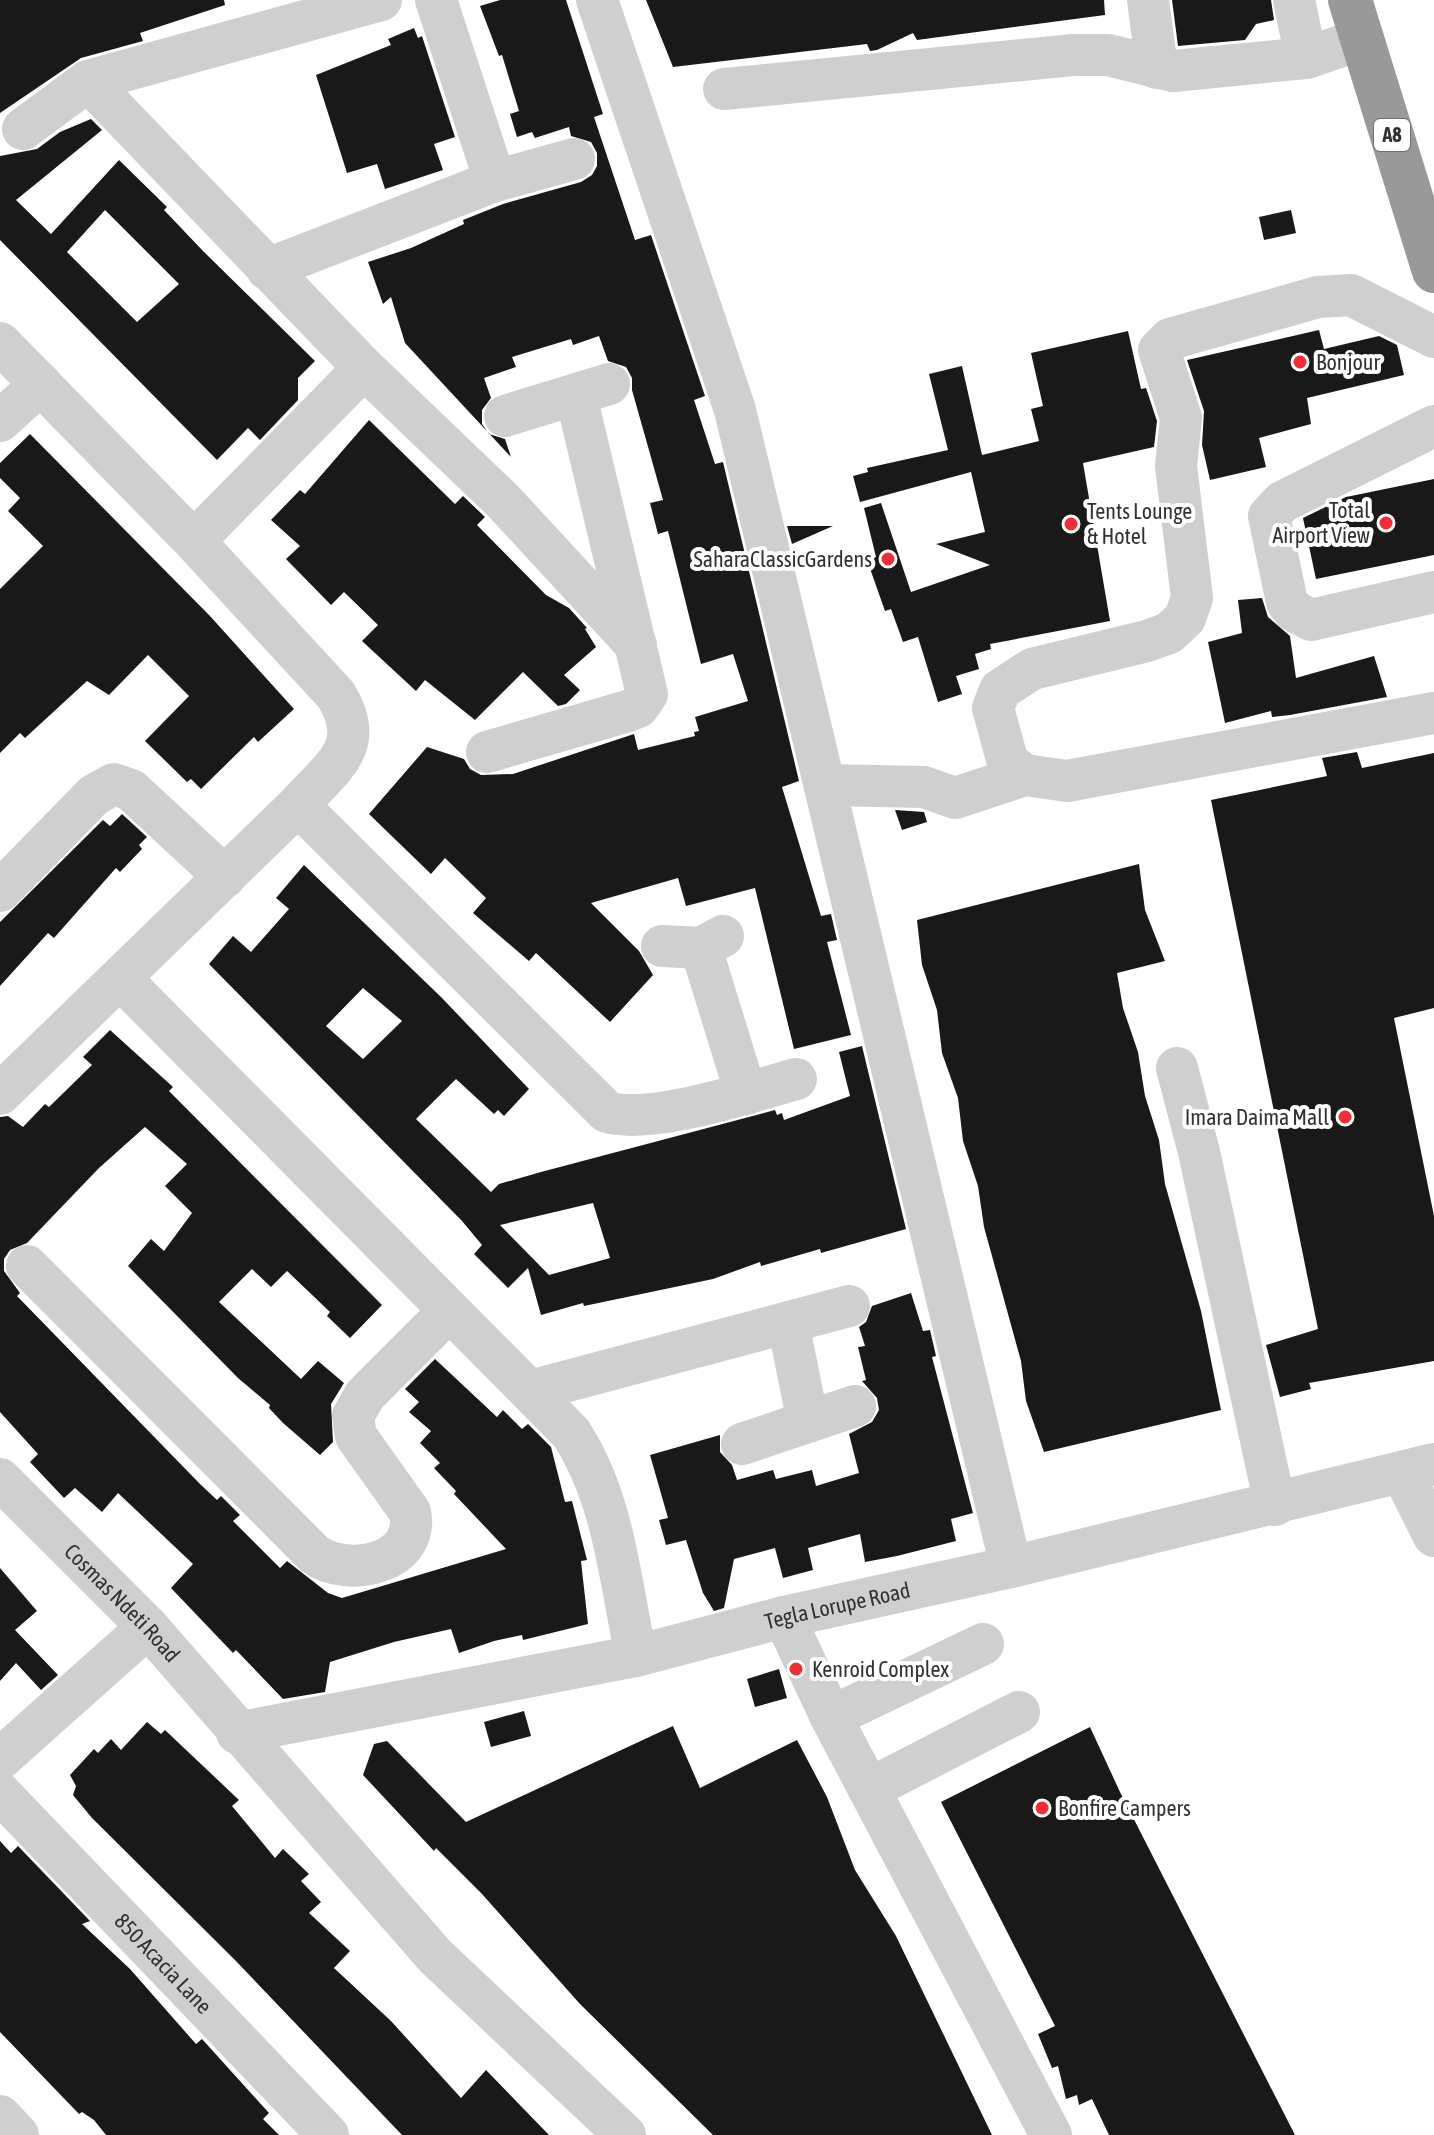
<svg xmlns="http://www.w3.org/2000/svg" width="1434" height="2135" font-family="'Asap Condensed',sans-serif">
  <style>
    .building { fill: #191919; fill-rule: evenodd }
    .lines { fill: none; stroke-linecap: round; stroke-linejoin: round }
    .minor { stroke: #cfcfcf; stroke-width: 42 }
    .highway { stroke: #999; stroke-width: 44 }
    .poi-dot { fill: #f22c35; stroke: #fff; stroke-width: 3 }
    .labels { text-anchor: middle; stroke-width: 8; stroke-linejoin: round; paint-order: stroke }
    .shield { fill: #fff; stroke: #707070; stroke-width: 2 }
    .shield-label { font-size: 20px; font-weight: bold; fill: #323232 }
    .poi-label { font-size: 22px; fill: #323232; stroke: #fff; text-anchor: start }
    .street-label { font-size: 22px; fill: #323232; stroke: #fff }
  </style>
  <rect width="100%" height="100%" fill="#fff"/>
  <g class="building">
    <path d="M0,0H224L225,5L140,33L143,41L81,58L0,113Z"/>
    <path d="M500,0H566L603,114L594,117L635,240L651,235L705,396L694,400L715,464L723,462L799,781L782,787L821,916L831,914L837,940L827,942L851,1035L794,1049L755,888L686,906L678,878L591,903L639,951L653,975L610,1022L536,953L529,961L473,913L486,898L445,858L431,874L369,814L427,747L464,759L470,769L481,775L513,774L634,734L638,750L695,736L694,732L699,731L695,717L748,701L733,654L701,664L668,531L658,534L650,503L663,500L632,390V378L626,367L608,361L599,336L573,345L571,339L512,357L516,367L484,378L491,398L482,410V424L489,434L505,439L511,457L405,343L391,297L383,304L368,262L411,248L464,224L463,220L503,204L581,182L592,175L597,166V153L591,142L571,136L569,127L535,138L532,132L517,137L510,114L519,111L502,55L499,56L480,6Z"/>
    <path d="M646,0H1104L1105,15L917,40L913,33L877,50L870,51L867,44L673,67Z"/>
    <path d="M1172,0H1271L1274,20L1256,24L1245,40L1178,46Z"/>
    <path d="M414,28L418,38L422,36L455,137L434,144L443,170L385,189L377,164L347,173L316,75L391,45L388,39Z"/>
    <path d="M91,119L102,130L16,200L51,234L119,160L167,207L164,210L203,251L315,361L298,378V400L260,440L248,428L217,460L0,240V156L37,149L60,132ZM105,210L179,284L137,322L67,252Z"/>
    <path d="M1291,210L1296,233L1264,240L1259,217Z"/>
    <path d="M1319,330L1324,349L1379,336L1397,345L1404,375L1307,398L1311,424L1259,438L1266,467L1210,480L1202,445L1204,411L1187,360Z"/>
    <path d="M1128,331L1141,389L1146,388L1157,421L1154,447L1083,463L1110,621L990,644L991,649L975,654L979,669L956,676L962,694L938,702L918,637L903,642L891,609L885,611L867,560L876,557L864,508L881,503L911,592L990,565L936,544L985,532L971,472L860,502L853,476L868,472L867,468L948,450L929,374L962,366L982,455L1039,441L1031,409L1043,406L1031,353Z"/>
    <path d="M369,420L455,504L463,496L485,517L477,525L546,595L569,608L587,628L585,629L596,647L564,675L580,690L566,704L558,706L523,672L475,720L425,680L416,691L362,641L378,625L344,592L331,605L286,559L300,546L271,520L300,490L305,494Z"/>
    <path d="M30,434L210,616L294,709L258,742L254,737L201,789L191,779L187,782L145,741L189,696L148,655L109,695L87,681L25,738L20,733L0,753V589L43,546L8,511L20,498L0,478V463Z"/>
    <path d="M1434,479V555L1316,579L1303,518L1346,497Z"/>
    <path d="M787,526H833L792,544Z"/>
    <path d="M1262,598L1268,617L1290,636L1296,678L1374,656L1387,697L1290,715L1272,717L1271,711L1225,723L1208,642L1242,633L1238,600Z"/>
    <path d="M1357,752L1362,768L1434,753V1008L1394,1018L1434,1216V1361L1309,1383L1311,1389L1280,1397L1266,1345L1318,1329L1211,800L1327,776L1322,758Z"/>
    <path d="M895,810L924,812L927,822L902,830Z"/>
    <path d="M122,814L147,837L139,845L142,849L120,872L116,868L54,938L48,933L0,986V922L103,820L110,826Z"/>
    <path d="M1139,864L1145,910L1165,961L1117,973L1123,1008L1138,1052L1145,1096L1159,1140L1165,1184L1201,1311L1221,1410L1044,1452L1026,1401L1021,1361L984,1227L978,1186L963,1141L958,1098L942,1053L937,1010L922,965L917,920Z"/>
    <path d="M304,865L441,997L529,1089L504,1116L498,1110L494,1114L456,1079L416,1119L491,1192L499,1184L541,1172L775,1110L777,1115L782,1113L784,1120L850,1096L839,1052L862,1046L906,1229L821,1253L820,1249L761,1266L760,1262L713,1279L584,1306L583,1303L541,1315L528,1268L508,1288L474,1254L482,1245L462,1221L209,964L233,936L251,952L289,909L276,898ZM363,988L402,1021L363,1059L326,1026ZM593,1203L610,1258L549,1275L500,1225Z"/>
    <path d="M110,1030L173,1087L169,1091L382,1305L350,1338L327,1316L330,1312L287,1271L271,1287L252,1269L219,1302L301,1379L318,1361L344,1383L331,1404L333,1442L320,1455L283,1423L269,1408L270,1405L238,1378L128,1266L151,1239L164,1251L192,1213L165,1186L187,1164L145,1127L99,1168L27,1243L10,1250L4,1259V1271L20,1293L17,1296L200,1484L217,1500L221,1496L240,1515L233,1521L280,1568L287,1561L328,1593L342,1598L506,1549L454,1494L456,1491L434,1468L440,1463L420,1443L431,1431L409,1412L419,1402L405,1389L435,1359L497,1417L503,1410L522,1429L528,1424L551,1447L565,1502L572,1501L587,1560L581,1561L588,1624L523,1640L522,1635L494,1641L459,1653L451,1629L394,1642L330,1662L325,1692L283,1699L236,1650L233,1653L171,1588L193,1564L118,1493L102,1512L75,1488L64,1498L30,1462L38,1454L0,1412V1117L8,1116L23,1127L45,1104L49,1107L92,1065L83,1057Z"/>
    <path d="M911,1293L923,1331L930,1330L936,1356L932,1357L973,1513L951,1519L956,1541L897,1556L865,1562L860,1534L808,1548L813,1570L783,1578L775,1548L734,1559L724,1608L714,1611L703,1593L686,1540L666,1545L659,1520L668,1518L650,1455L720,1435V1452L732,1465L737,1480L773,1470L776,1479L812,1470L816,1486L859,1473L849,1434L872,1422L879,1410L877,1398L862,1381L866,1380L858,1347L865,1346L859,1327L866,1322L872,1306Z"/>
    <path d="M0,1568L37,1611L15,1630L58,1675L41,1690L16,1663L0,1681Z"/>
    <path d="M779,1669L787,1698L755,1707L747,1679Z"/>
    <path d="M524,1711L531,1736L491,1747L484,1722Z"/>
    <path d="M147,1722L161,1734L165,1730L239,1800L232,1806L275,1858L283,1849L309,1874L301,1881L321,1902L309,1913L350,1951L334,1968L391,2021L461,2098L486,2070L549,2135H402L235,1960L92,1818L73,1795L76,1786L70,1775L94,1749L98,1753L111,1739L121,1750Z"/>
    <path d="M673,1726L700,1788L797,1740L827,1797L855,1870L896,1936L992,2135H713L580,2004L482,1894L436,1848L434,1851L363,1775L374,1744L387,1741L466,1822Z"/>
    <path d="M1090,1727L1120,1792L1295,2135H1109L1092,2099L1079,2105L1077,2095L1066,2099L1058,2066L1052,2068L1038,2034L1055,2026L941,1802Z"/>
    <path d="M0,1841L11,1853L18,1846L90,1921L82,1924L130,1969L196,2044L202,2039L269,2113L263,2119L279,2135H106L94,2120L82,2112L79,2114L0,2032Z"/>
  </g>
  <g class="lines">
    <g class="minor">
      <path d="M436,0L495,181"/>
      <path d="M597,0L735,410L1011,1567"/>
      <path d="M1148,0L1157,68"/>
      <path d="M1294,0L1306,58"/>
      <path d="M88,81L364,368L503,501L636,645"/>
      <path d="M724,89L1073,55H1108L1173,71L1306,58L1362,39"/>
      <path d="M23,129L88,81L381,0"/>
      <path d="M267,269L495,181L574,159"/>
      <path d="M1434,337L1351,295L1318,297L1170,339L1159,350L1181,418L1176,466L1192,598L1185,618L1169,633L1147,641L1032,669L1000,690L993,708L1008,763L1025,775L1067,781L1434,713"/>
      <path d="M0,343L194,541L336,695C368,747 332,767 298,805L0,1094"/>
      <path d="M505,416L609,384"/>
      <path d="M0,421L41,384"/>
      <path d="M1434,426L1282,502L1269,516L1287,602L1294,611L1311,620L1434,592"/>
      <path d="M194,541L364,368"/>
      <path d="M487,752L628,711L638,707L647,694L576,396"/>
      <path d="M825,785L924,787L955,798L1025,775"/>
      <path d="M298,805L607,1112C650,1125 751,1092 796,1079"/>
      <path d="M0,891L94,795L114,784L131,790L225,877"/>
      <path d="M662,946L701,948L723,936"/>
      <path d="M701,948L746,1094"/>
      <path d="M121,979L571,1433C614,1499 620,1580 636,1656"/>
      <path d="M1177,1068L1199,1152L1275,1505"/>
      <path d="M27,1266L314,1554C348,1579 421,1563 410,1512L356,1436L353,1416L365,1395L448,1312"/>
      <path d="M788,1323L808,1422"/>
      <path d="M530,1391L849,1306"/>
      <path d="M742,1444L855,1406"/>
      <path d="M1402,1472L1434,1536"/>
      <path id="s1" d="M0,1479L148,1627L435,1956L625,2135"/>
      <path d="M784,1617L831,1717L1051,2135"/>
      <path d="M831,1717L983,1644"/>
      <path id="s2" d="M237,1733L636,1656L784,1617L1011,1567L1434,1464"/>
      <path d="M0,1759L148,1627"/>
      <path d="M869,1789L1019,1712"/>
      <path id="s3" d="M0,1793L328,2135"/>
      <path d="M0,2116L18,2135"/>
    </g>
    <path class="highway" d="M1350,0L1434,271"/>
  </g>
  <g class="poi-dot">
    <circle cx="1300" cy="362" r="8"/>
    <circle cx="1386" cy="523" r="8"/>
    <circle cx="1071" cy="524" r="8"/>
    <circle cx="888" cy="559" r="8"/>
    <circle cx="1345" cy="1117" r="8"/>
    <circle cx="796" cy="1669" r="8"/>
    <circle cx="1042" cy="1808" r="8"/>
  </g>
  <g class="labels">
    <rect class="shield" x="1374" y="119" width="36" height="32" rx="6"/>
    <g class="shield-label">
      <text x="1392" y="142">A8</text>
    </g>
    <g class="poi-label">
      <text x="1316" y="370">Bonjour</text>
      <text x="1370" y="518" text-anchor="end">Total<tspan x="1370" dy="25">Airport View</tspan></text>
      <text x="1087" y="519">Tents Lounge<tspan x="1087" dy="25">&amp; Hotel</tspan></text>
      <text x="872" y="567" text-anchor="end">SaharaClassicGardens</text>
      <text x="1329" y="1125" text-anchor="end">Imara Daima Mall</text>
      <text x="812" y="1677">Kenroid Complex</text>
      <text x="1058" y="1816">Bonfire Campers</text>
    </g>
    <g class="street-label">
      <text dy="8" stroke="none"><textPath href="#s1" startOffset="174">Cosmas Ndeti Road</textPath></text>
      <text dy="8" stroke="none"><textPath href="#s2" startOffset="614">Tegla Lorupe Road</textPath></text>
      <text dy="8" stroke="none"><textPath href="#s3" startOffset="236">850 Acacia Lane</textPath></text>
    </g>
  </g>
</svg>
